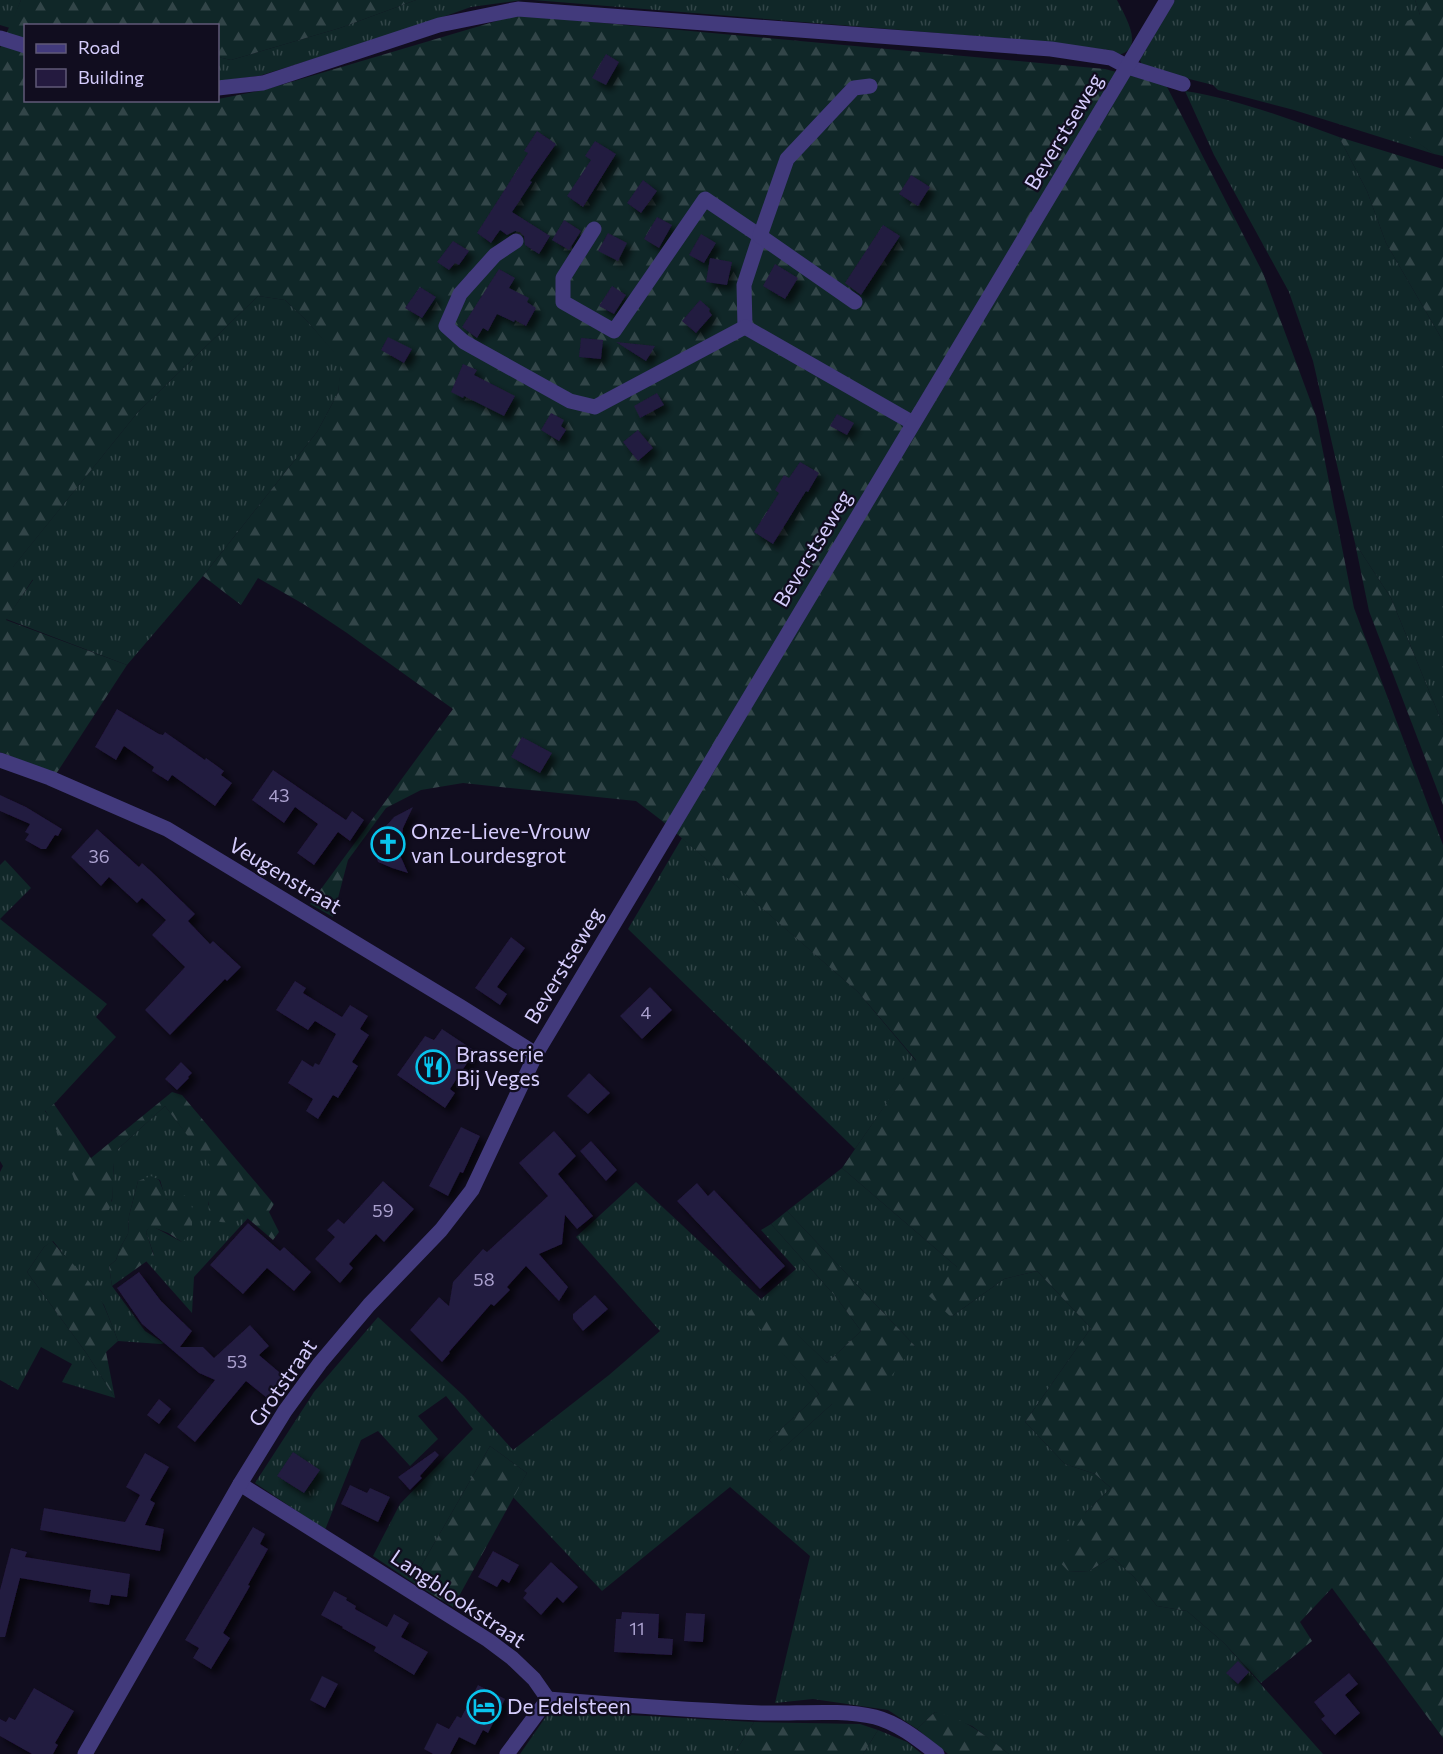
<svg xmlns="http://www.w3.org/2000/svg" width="1443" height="1754" font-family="Commissioner,sans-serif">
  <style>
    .grass { fill: url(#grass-tufts) }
    .forest { fill: url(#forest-firs) }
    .building { fill: #241a3f; filter: url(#shadow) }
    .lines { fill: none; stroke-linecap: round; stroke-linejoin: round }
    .minor { stroke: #423a7c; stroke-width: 15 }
    .labels { text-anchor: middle; stroke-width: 4.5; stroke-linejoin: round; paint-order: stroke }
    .number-label { font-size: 18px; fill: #aaa0ce }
    .street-label { font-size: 21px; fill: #d6cdfd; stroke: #110d1f }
    .poi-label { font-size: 21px; fill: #d6cdfd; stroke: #110d1f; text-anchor: start }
  </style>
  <defs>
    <pattern id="grass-tufts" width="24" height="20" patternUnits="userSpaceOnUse" patternTransform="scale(1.5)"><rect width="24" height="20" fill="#102728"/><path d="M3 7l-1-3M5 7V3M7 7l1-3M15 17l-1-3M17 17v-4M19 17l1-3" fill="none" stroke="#324548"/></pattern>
    <pattern id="forest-firs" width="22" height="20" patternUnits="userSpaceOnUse" patternTransform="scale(1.5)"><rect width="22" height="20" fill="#102728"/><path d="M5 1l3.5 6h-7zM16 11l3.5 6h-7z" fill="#324548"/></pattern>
    <filter id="shadow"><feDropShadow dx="5.5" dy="5.5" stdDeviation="3" flood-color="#0009"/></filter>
  </defs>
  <rect width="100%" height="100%" fill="#110d1f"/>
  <g class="grass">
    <path d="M0,0H21L10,28L0,25Z"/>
    <path d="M416,0H522L471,7L409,29L259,76L218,81V57L231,60L340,28Z"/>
    <path d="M533,0H1117C1125,16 1146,49 1118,55L1109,50L1035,41Z"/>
    <path d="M1175,0H1415L1420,15L1402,131L1434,154L1294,110L1218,90L1213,85L1142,67L1140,59Z"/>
    <path d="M1185,91C1237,99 1289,119 1339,137L1367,191L1386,243L1443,341V725L1391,598L1355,543L1313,361L1289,292L1214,155Z"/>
    <path d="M258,296L285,300L308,322L342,361L338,393L317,432L203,576L127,665L6,619L33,580L12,568L138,412Z"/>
    <path d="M682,838L858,992L916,1061L855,1149L628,929Z"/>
    <path d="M5,860L31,888L0,919L107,1004L96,1017L116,1037L54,1104L45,1111L112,1202L114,1156L118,1149L165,1106L216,1172L208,1205L239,1211L248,1218L194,1277L192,1313L146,1261L154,1255L146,1232L150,1225L182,1242L168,1200L163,1197V1190L160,1180L151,1177L138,1181L129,1216L128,1234L120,1248L116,1260L109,1266L112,1286L145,1331L164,1343L161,1344L118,1341L104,1305L53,1241L44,1247L27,1272L87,1354L115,1398L62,1382L72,1364L41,1347L18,1390L0,1380V1172L3,1166L0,1161V865Z"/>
    <path d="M842,1168L957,1267L951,1317L1004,1279L1037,1271L1091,1328L1025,1422L1065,1464L1095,1474L1111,1488L1086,1512L1069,1572L1089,1571L1112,1557L1134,1577L1157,1606L1187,1611L1224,1643L1323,1754H1009L972,1726L935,1712L917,1729L888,1710L813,1699L775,1703L810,1556L730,1487L602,1591L513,1497L527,1473L490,1446L412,1582L373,1556L400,1504L473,1429L446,1396L418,1416L438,1439L410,1466L378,1431L361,1440L325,1530L255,1483L314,1392L378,1317L464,1396L513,1450L609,1375L660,1331L576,1237L636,1182L761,1299L796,1269L761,1230L771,1224L836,1297L861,1331L827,1363L761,1300L748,1314L819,1394L769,1440L780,1451L832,1404L915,1346L787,1211Z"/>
    <path d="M558,1711L754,1722L734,1754H520L547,1715Z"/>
    <path d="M878,1730L907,1742L922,1754H863Z"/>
  </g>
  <g class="forest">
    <path d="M21,0H416L340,28L231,60L218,57V26H26V100H218V99L264,90L517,15L1105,69L1166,85L1263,273L1316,416L1354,608L1443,845V1738L1332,1588L1300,1622L1312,1641L1261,1683L1224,1643L1187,1611L1157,1606L1134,1577L1112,1557L1089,1571L1069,1572L1056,1558L1086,1512L1111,1488L1095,1474L1065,1464L1025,1422L1091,1328L1037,1271L1004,1279L951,1317L929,1296L957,1267L842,1168L916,1060L858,992L661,820L636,801L463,783L421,790L386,808L348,860L333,917L310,904L453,709L347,633L305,605L258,578L241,605L203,576L317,432L338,393L341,361L308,322L285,300L258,296L138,412L13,567L33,579L6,620L127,665L56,774L0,752V48Z"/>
    <path d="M1415,0H1443V156L1434,154L1402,132L1399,25L1420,15Z"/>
    <path d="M1339,137L1443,169V341L1386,243L1367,191Z"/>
    <path d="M1355,543L1391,598L1443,725V805L1369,611Z"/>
    <path d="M172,1092L182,1095L274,1204L269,1212L279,1232L273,1240L239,1211L229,1222C197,1225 211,1190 215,1172L165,1106L118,1149C109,1168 117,1190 109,1210C82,1215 79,1190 71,1171L77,1166L45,1110L54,1104L91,1158Z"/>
    <path d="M151,1176L159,1180L163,1190L164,1197L168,1200L181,1193L190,1199L192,1208V1233L182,1242L168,1233L150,1226L146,1232L154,1256L112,1286L109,1266L116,1260L120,1248L128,1234L129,1216L138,1181Z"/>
    <path d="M787,1211L915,1346L855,1422L832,1404L779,1452L769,1440L819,1394L747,1314L761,1299L827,1363L861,1331L836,1297L771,1224Z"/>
    <path d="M52,1241C64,1256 79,1269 91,1284C104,1301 110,1321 118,1341L106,1352L115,1398L87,1354L27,1272L44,1247Z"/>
    <path d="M490,1446L527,1473L453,1607L412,1582Z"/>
    <path d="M935,1712C965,1718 986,1736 1009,1754H948L917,1729Z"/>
    <path d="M754,1722L860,1724L878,1730L863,1754H734Z"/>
  </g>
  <g class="building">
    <path d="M606,54L619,62L606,85L592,78Z"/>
    <path d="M537,131L556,144L530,181L532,182L512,212L550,236L539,254L525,245L524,236L520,232L515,231L507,235L500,230L491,243L477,233L528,153L524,151Z"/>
    <path d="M595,141L616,154L583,207L567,196L591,160L585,156Z"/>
    <path d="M911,175L930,187L918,206L899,194Z"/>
    <path d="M643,180L657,191L641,213L627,203Z"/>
    <path d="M657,217L672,225L659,248L644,239Z"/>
    <path d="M564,220L581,231L569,250L552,240Z"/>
    <path d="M883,225L900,236L861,295L845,283Z"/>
    <path d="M608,233L627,243L618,261L598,251Z"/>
    <path d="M701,234L716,243L704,263L689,255Z"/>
    <path d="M453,241L469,251L459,265L455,263L449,270L437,262Z"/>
    <path d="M710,258L732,262L727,285L706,282Z"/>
    <path d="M775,264L798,278L785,299L763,286Z"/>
    <path d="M499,269L515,278L509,288L529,298L527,302L536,308L526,326L515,320L514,322L497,314L488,331L483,328L477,338L462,327Z"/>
    <path d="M612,286L626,295L614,314L599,306Z"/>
    <path d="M420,287L436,297L422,318L405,308Z"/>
    <path d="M700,300L710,309L709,311L712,315L696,333L682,321Z"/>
    <path d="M388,337L412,349L404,363L381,350Z"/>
    <path d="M581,338L603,340L601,359L579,357Z"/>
    <path d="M616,342L655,346L646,361Z"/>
    <path d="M463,364L477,370L474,375L515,396L504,416L464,396L463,398L451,392Z"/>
    <path d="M657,393L664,405L640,418L634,406Z"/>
    <path d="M551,413L564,420L561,426L566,430L559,441L541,430Z"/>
    <path d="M837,414L854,423L847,435L830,426Z"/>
    <path d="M638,430L653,448L638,461L623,442Z"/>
    <path d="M800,462L819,473L808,492L806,491L773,544L754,532L779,493L775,490L784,475L789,478Z"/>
    <path d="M117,709L159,734L163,735L165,732L205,760L206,758L224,771L221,775L232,783L215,806L172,775L168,781L152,771L154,767L124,746L116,760L95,747Z"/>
    <path d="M522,737L552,753L540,773L511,757Z"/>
    <path d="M273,770L346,820L352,811L364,820L350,841L338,832L314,865L297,853L318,824L295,807L284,823L252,800Z"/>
    <path d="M0,795L26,807L62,829L58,836L55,835L46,849H41L25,840L29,834L25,832L30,824L0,811Z"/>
    <path d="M413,807L403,828L400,855L408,873L392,868L378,862L374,850L377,836L394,817Z"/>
    <path d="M97,829L139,867L142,863L152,872L195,914L188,921L210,944L213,941L241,967L227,981L225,979L170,1035L145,1010L185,967L152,935L166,920L142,898L137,903L109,877L101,886L71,857Z"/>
    <path d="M511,937L525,948L497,987L507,994L500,1005L475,988Z"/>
    <path d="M295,981L306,988L303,993L342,1017L350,1005L368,1016L360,1029L369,1035L352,1062L358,1066L338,1098L333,1095L318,1119L306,1111L313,1099L288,1083L302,1060L313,1067L315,1063L319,1065L336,1034L315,1021L308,1030L276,1010Z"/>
    <path d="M650,987L672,1010L642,1039L620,1016Z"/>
    <path d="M442,1029L475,1051L450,1089L455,1093L445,1108L397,1075L425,1036L434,1040Z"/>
    <path d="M181,1062L192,1073L188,1077L189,1078L177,1090L165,1079Z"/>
    <path d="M589,1073L610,1093L588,1114L567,1096Z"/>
    <path d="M461,1127L480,1136L463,1173L460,1172L448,1196L429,1186Z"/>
    <path d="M554,1131L576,1156L558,1174L593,1216L577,1229L565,1215L562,1244L539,1254L568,1287L559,1301L526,1266L507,1287L510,1290L494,1306L491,1304L449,1352L450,1353L442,1362L410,1330L439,1297L449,1306L453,1282L483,1249L487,1252L548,1196L519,1163Z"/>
    <path d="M591,1141L617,1170L606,1181L580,1151Z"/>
    <path d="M383,1181L414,1209L384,1242L376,1234L349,1264L353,1268L340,1283L315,1259L335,1237L327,1230L338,1219L344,1224Z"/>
    <path d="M697,1183L708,1196L714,1190L785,1266L760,1289L677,1201Z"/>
    <path d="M248,1223L280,1251L284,1247L311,1272L294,1291L267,1268L243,1294L210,1265Z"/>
    <path d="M139,1272L161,1301L192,1331L180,1347H203L214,1358L250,1325L269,1346L259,1355L285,1377L267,1398L246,1381L195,1442L177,1427L215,1380L199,1373L142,1324L117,1288Z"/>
    <path d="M595,1295L608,1309L583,1331L573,1319V1314Z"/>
    <path d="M159,1399L171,1409L159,1424L147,1415Z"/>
    <path d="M435,1451L439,1455L420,1476L422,1478L410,1490L398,1477Z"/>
    <path d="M293,1452L320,1470L304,1493L277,1476Z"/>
    <path d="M145,1453L169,1467L150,1500L155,1503L145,1525L164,1529L160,1551L40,1530L44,1508L125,1522L140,1495L126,1487Z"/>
    <path d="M350,1485L367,1493L370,1488L390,1497L378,1522L341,1504Z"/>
    <path d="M253,1527L265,1534L260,1544L268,1549L248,1585L250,1586L223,1633L230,1638L211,1669L193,1658L199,1648L185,1640Z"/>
    <path d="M11,1548L27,1552L25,1557L130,1574L127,1597L111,1595L109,1605L89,1602L91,1590L20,1578L5,1637H0V1590Z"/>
    <path d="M493,1551L519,1565L509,1583L502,1579L497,1587L478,1577Z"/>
    <path d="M551,1562L578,1587L563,1603L557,1597L541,1615L523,1598L527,1593L524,1591Z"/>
    <path d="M334,1591L347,1598L346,1600L356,1606L355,1609L387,1627L394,1614L409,1623L401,1637L428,1652L414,1675L374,1651L376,1647L342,1628L343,1627L321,1615Z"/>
    <path d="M622,1612L659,1614L658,1638L673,1639L672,1655L614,1652L616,1619H621Z"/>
    <path d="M686,1613L705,1614L703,1642L684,1641Z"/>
    <path d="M1238,1661L1249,1672L1238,1684L1226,1673Z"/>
    <path d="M1349,1673L1358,1684L1345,1695L1360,1713L1335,1735L1321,1719L1325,1716L1314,1702Z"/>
    <path d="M322,1676L338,1684L325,1708L310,1700Z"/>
    <path d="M478,1685L505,1699L488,1733L483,1730L475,1745L459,1737L450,1754H433L424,1749L437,1723L449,1729L457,1716L461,1718Z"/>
    <path d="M34,1688L74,1711L55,1743L58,1745L53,1754H32L0,1736V1719L6,1722L9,1717L15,1720Z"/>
  </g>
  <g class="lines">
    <g class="minor">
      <path d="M0,38L26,46"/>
      <path d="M218,88L263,83L439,25L518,9L1051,49L1111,58L1128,67L1183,84"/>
      <path d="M594,229L563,278V302L614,331L705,199L760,236L744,285L745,327L913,423"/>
      <path d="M516,241L495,255L460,294L446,326L464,342L570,401L595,407L745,327"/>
      <path d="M855,302L760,236L787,159L854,88L870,86"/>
      <path d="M0,760L50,778L167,829L461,1007L536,1054"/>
      <path d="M240,1484L488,1640L512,1658L534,1679L548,1699"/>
      <path d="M548,1699C619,1705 690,1710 761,1713C797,1714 841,1709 875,1717C898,1723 919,1740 937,1754"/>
      <path d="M85,1754L240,1484L285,1411L320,1363L369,1305L441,1230L472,1190L536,1054L1167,0"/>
      <path d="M507,1754L548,1699"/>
    </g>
  </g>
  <defs>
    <g id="church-ring" transform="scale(1.725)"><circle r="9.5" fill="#110d1f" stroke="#09c4ed" stroke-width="1.5"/><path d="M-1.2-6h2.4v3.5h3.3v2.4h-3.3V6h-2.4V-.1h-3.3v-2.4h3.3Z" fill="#09c4ed"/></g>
    <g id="restaurant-ring" transform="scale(1.725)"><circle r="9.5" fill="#110d1f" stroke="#09c4ed" stroke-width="1.5"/><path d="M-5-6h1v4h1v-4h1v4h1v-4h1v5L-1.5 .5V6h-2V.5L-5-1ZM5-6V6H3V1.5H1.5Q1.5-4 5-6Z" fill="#09c4ed"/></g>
    <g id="hotel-ring" transform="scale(1.725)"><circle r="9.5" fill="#110d1f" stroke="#09c4ed" stroke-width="1.5"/><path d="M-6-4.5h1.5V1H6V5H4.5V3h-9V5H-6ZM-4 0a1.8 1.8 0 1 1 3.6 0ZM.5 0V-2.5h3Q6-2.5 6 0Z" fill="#09c4ed"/></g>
  </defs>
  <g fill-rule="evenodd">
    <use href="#church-ring" x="388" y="844"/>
    <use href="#restaurant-ring" x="433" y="1067"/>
    <use href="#hotel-ring" x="484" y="1707"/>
  </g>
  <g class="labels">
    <g class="number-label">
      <text x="279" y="802">43</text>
      <text x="99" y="863">36</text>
      <text x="646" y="1019">4</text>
      <text x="383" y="1217">59</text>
      <text x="484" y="1286">58</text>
      <text x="237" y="1368">53</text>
      <text x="637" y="1635">11</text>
    </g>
    <g class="street-label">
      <text transform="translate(1064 132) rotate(-59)" y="7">Beverstseweg</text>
      <text transform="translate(813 549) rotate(-59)" y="7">Beverstseweg</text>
      <text transform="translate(285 876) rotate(31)" y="7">Veugenstraat</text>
      <text transform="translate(564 966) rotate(-59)" y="7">Beverstseweg</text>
      <text transform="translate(283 1383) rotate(-55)" y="7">Grotstraat</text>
      <text transform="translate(458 1599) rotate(34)" y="7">Langblookstraat</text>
    </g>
    <g class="poi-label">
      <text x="411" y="839">Onze-Lieve-Vrouw<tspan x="411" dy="24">van Lourdesgrot</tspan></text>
      <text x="456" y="1062">Brasserie<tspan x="456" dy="24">Bij Veges</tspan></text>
      <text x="507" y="1714">De Edelsteen</text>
    </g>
  </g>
  <rect x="24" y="24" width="195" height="78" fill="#110d1f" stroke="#605a78" stroke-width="1.5"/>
  <rect x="36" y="44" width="30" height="9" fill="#423a7c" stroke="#605a78" stroke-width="1.5"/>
  <text x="78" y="54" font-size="18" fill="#d6cdfd">Road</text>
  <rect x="36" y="69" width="30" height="18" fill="#241a3f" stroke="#605a78" stroke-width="1.5"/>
  <text x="78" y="84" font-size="18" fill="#d6cdfd">Building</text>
</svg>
